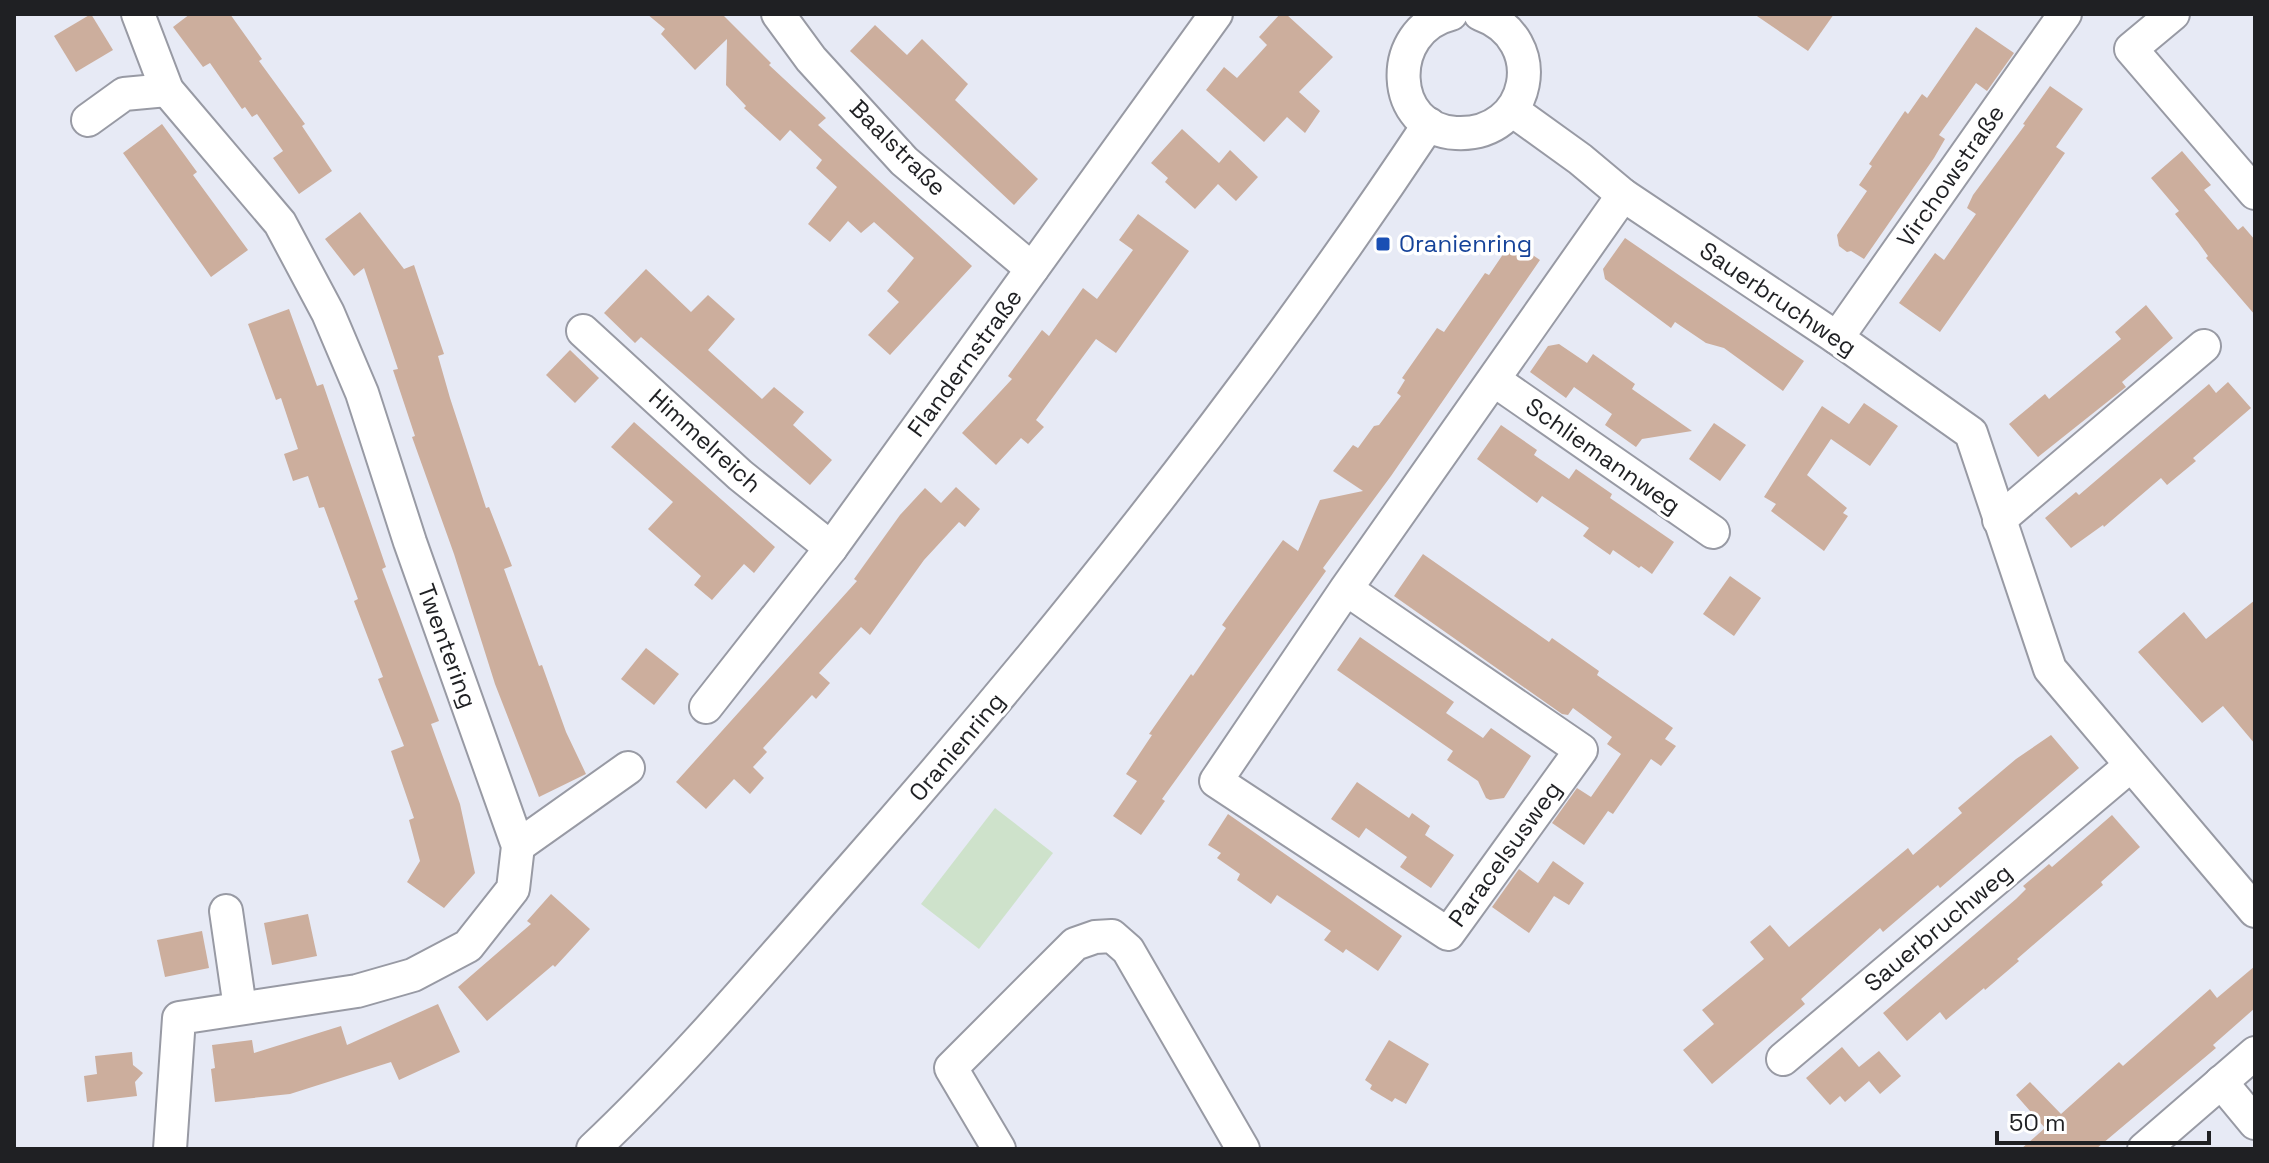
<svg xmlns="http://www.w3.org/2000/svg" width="2269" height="1163" font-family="'Space Grotesk',sans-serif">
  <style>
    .pitch { fill: #cee2cb }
    .building { fill: #ccae9d }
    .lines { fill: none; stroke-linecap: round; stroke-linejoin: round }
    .minor-casing { stroke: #989aa4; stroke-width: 36 }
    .minor { stroke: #fff; stroke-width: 32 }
    .transit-dot { fill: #1a4fb4; stroke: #fff; stroke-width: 3 }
    .labels { text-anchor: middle; stroke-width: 7; stroke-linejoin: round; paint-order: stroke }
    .street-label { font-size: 24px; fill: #1f2023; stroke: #fff }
    .transit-label { font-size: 24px; fill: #164399; stroke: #fff; text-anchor: start }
  </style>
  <rect width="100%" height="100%" fill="#e7eaf5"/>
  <path class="pitch" d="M995,808L1053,853L979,949L921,904Z"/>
  <g class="building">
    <path d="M91,14L113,50L76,72L54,36Z"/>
    <path d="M190,14H230L262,59L259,61L305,124L302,126L332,171L299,194L273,158L283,151L257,114L252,117L245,107L242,109L210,63L203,67L173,27Z"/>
    <path d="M647,14H722L771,63L769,65L826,118L818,125L972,266L890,355L868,335L899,302L887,291L914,258L874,222L861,233L848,221L830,242L808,224L837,187L816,168L822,160L790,130L780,141L744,108L746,106L726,85L727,39L695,70L661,34L665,29Z"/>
    <path d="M1280,14H1286L1333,57L1299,92L1320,111L1305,133L1287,117L1264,142L1206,90L1224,67L1237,78L1267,45L1259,37Z"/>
    <path d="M1754,14H1834L1808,51Z"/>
    <path d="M875,25L907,55L922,39L968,84L955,100L1038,179L1014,205L850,51Z"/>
    <path d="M1976,27L2014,53L1987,91L1976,83L1939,135L1945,139L1934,158L1864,259L1851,251L1847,252L1839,246L1837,235L1867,191L1859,185L1872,166L1869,164L1905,111L1908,114L1922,94L1927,98Z"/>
    <path d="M2050,86L2083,109L2056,147L2065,153L1940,332L1899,303L1935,253L1944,260L1976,214L1967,208L1973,195L2025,125L2023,124Z"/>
    <path d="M162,124L197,172L193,175L248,250L211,277L123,153Z"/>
    <path d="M1182,129L1219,163L1230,150L1258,177L1236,201L1218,184L1195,209L1165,182L1168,178L1151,163Z"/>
    <path d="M2182,151L2211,185L2204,190L2238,230L2243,226L2255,240V315L2206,258L2208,256L2198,242L2175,214L2179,211L2151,178Z"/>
    <path d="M360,212L404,269L414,265L444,354L438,356L450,398L486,508L489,507L512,566L504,569L539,666L542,665L566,732L586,774L539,797L495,684L454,554L412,437L415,436L393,370L398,369L364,268L354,276L325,239Z"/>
    <path d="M1138,214L1189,251L1116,353L1096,339L1036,420L1044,427L1028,444L1021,438L996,465L962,433L1012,379L1008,376L1042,330L1049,336L1083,288L1097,299L1133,250L1119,240Z"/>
    <path d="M1625,238L1804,361L1783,391L1724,348L1706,343L1675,322L1671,328L1605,279L1603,269Z"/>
    <path d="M1512,241L1540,260L1391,476L1323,568L1326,571L1162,799L1165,801L1141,835L1113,816L1137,781L1126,774L1152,735L1149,734L1191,674L1193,676L1226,628L1222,625L1283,540L1298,551L1320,500L1363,491L1333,471L1353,445L1358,448L1374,426L1379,425L1401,396L1397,393L1405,380L1402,378L1437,328L1444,332L1485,273L1489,275Z"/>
    <path d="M646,269L691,312L708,295L735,319L708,350L762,399L774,387L804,412L793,425L832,460L810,485L641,337L635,343L604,313Z"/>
    <path d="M2146,305L2173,338L2122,382L2126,387L2038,457L2009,424L2045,394L2049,399L2121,339L2115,332Z"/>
    <path d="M289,309L317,386L323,384L386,567L382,569L439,721L431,724L460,804L475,873L444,908L407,882L420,861L409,820L414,818L391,751L404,746L378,679L383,677L354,601L358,599L324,507L319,508L308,476L293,481L284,454L298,449L281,398L276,400L248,324Z"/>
    <path d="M1559,344L1587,363L1593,354L1635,384L1632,389L1692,431L1642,439L1636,447L1605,425L1612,414L1574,387L1566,398L1530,372L1548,346Z"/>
    <path d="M570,350L599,378L575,403L546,375Z"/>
    <path d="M2228,382L2251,408L2193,458L2196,461L2167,485L2161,478L2104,527L2103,525L2071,548L2045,518L2076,492L2079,495L2209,384L2216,393Z"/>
    <path d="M1864,403L1898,426L1870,466L1831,439L1807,475L1847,508L1843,513L1848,516L1824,551L1771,511L1776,504L1764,497L1822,406L1849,424Z"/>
    <path d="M634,422L775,547L754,573L744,564L712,600L694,585L701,576L648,529L673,502L611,447Z"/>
    <path d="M1714,423L1746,445L1720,481L1689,459Z"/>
    <path d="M1501,425L1537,450L1534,455L1569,479L1576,469L1612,494L1610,498L1674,542L1652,574L1641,566L1639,568L1613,550L1610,555L1583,536L1589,528L1542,496L1537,503L1477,459Z"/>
    <path d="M956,487L980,509L965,527L959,522L924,560L870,635L861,627L819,673L830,683L816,699L812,695L763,748L767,752L753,767L764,778L750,794L734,779L706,809L676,782L857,581L854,579L900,515L925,488L941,503Z"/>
    <path d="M1423,554L1549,642L1552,638L1599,671L1597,675L1673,728L1665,739L1676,746L1661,766L1651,759L1613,814L1608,811L1584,845L1552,823L1577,788L1591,797L1621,754L1607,744L1612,737L1573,708L1568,715L1562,714L1394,596Z"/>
    <path d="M1730,576L1761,598L1734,636L1703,614Z"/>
    <path d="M2255,600V744L2223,706L2202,723L2138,652L2184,612L2206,639Z"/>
    <path d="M1360,637L1454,702L1446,713L1483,738L1491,728L1531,756L1504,798L1490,800L1486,798L1478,781L1447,760L1453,751L1337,670Z"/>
    <path d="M646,648L679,674L654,705L621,679Z"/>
    <path d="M2051,735L2079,768L1940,888L1938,885L1883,932L1880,928L1801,999L1805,1004L1712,1084L1683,1050L1714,1024L1702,1010L1764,959L1750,942L1770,925L1789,947L1908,848L1913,855L1962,813L1958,808L2016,759Z"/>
    <path d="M1357,782L1409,818L1412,813L1430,826L1425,835L1454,855L1431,888L1400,867L1407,857L1366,828L1359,838L1331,819Z"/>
    <path d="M1228,814L1402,936L1378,971L1346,949L1343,953L1324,940L1331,931L1277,895L1271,904L1237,880L1240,874L1217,858L1221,853L1208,845Z"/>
    <path d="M2112,815L2140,847L2101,882L2103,885L2017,959L2019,961L1985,990L1984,988L1946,1020L1940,1012L1907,1041L1883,1013L2016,899L2026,889L2023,886L2049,864L2052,867Z"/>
    <path d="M1553,861L1584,883L1569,905L1554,896L1529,933L1492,907L1519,869L1538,883Z"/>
    <path d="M551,894L590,929L555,967L553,965L487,1021L458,987L531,924L527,921Z"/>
    <path d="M308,914L317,956L272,965L264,923Z"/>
    <path d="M202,931L209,968L165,977L157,940Z"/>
    <path d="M2255,966V1008L2213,1045L2216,1048L2096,1149H2021L2045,1128L2016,1095L2030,1082L2061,1114L2119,1062L2123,1066L2210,989L2217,998Z"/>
    <path d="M438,1004L460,1052L399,1080L391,1062L290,1094L215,1102L211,1069L215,1068L212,1045L252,1040L254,1053L341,1026L347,1045Z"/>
    <path d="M1389,1040L1429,1064L1406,1104L1395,1098L1392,1102L1370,1089L1372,1085L1365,1080Z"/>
    <path d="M1842,1047L1859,1067L1879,1051L1901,1076L1880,1094L1869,1081L1845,1102L1840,1096L1830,1105L1806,1078Z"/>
    <path d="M132,1052L133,1065L143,1073L135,1082L137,1096L87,1102L84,1076L97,1074L95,1056Z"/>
  </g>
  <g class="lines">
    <g class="minor-casing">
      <g id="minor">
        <path d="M138,14L167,90L280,223L328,313L362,393L410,542L518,846L513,889L468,946L413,975L357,991L179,1018L170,1149"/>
        <path d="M778,14L811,59L904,161L1032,269"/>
        <path d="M1451,14C1385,30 1389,130 1456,133C1532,137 1550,39 1480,14"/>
        <path d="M2173,14L2131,49L2255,193"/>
        <path d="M1512,110L1580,159L1623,195L1837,338L1971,433L2050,669L2255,911"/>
        <path d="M88,120L124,94L167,90"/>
        <path d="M583,331L740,475L831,548"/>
        <path d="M1837,338L2065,14"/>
        <path d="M1494,380L1713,532"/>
        <path d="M1999,520L2204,346"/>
        <path d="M1346,589L1581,750L1448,934L1216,781L1346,589L1623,195"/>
        <path d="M706,707L831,548L1216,14"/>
        <path d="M518,846L628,768"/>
        <path d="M226,911L240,1008"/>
        <path d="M1783,1059L2130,766"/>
        <path d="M2221,1082L2255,1123"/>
        <path d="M593,1149C685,1062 767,964 850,870C1058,634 1255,386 1429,124"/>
        <path d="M999,1149L951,1068L1075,944L1095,937L1112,936L1128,950L1243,1149"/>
        <path d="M2144,1149L2255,1053"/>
      </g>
    </g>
    <use href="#minor" class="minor"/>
  </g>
  <rect class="transit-dot" x="1375" y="236" width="16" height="16" rx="4"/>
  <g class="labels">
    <g class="street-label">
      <text transform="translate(898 148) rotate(45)" y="8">Baalstraße</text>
      <text transform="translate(1951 176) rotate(-55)" y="8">Virchowstraße</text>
      <text transform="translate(1778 299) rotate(34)" y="8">Sauerbruchweg</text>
      <text transform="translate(965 363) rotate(-54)" y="8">Flandernstraße</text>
      <text transform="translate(705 441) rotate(42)" y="8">Himmelreich</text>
      <text transform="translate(1603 456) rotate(35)" y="8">Schliemannweg</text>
      <text transform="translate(447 646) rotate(70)" y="8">Twentering</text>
      <text transform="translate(957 747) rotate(-50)" y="8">Oranienring</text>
      <text transform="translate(1505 854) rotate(-54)" y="8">Paracelsusweg</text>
      <text transform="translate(1938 928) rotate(-40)" y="8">Sauerbruchweg</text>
    </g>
    <g class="transit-label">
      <text x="1399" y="252">Oranienring</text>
    </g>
  </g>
  <rect width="2269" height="1163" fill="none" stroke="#1f2023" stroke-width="32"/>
  <path d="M1997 1131v12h212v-12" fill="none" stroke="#1f2023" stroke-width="4"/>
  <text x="2009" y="1131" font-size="24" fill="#1f2023" stroke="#ffffff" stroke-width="6" paint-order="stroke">50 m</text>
</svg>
